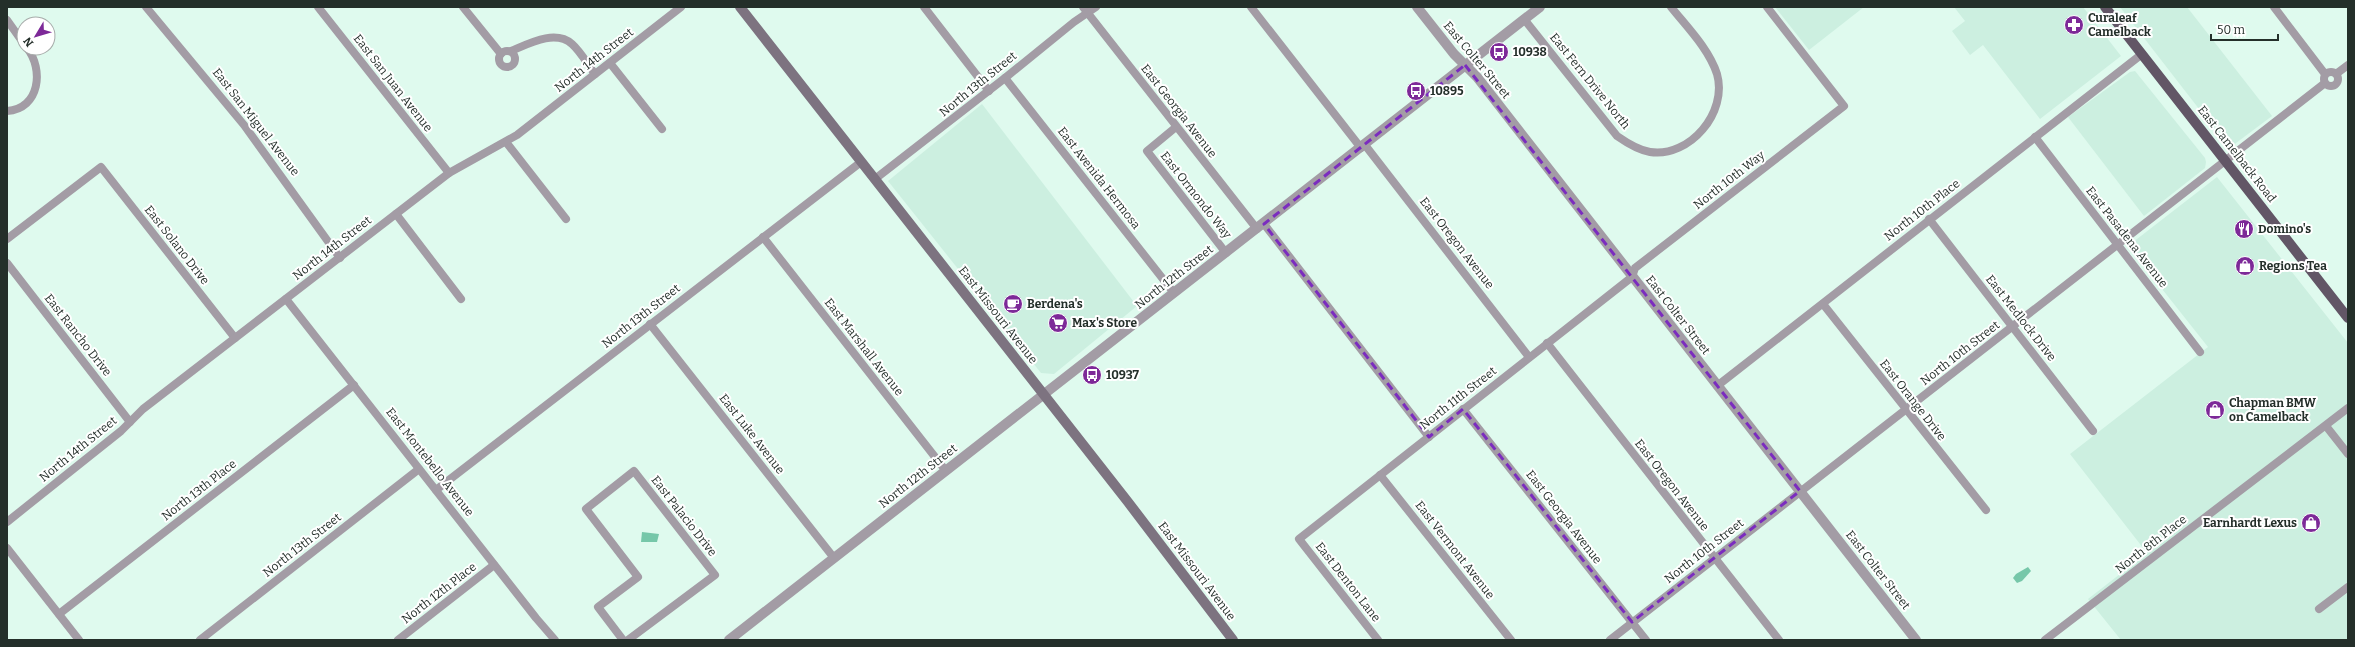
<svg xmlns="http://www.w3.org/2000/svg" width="2355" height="647" font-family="Bitter,serif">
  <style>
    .built { fill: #ccefe0 }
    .water { fill: #76c7a9 }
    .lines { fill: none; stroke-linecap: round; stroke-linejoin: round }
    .minor { stroke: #a39ca5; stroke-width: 8 }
    .tertiary { stroke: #a39ca5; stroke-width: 10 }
    .secondary { stroke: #7d7380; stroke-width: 10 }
    .primary { stroke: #625666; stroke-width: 10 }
    .marked { fill: none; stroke: #7b2cbf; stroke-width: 3; stroke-dasharray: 8 5; stroke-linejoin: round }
    .labels { text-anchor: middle; stroke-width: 4; stroke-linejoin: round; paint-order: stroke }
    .poi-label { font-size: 12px; font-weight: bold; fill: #242f2a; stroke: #fff; text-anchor: start }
    .street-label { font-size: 12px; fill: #242f2a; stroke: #fff }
  </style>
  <rect width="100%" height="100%" fill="#dffaee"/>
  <g class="built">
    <path d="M1775,7H1864L1809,50Z"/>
    <path d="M1954,7H2083L2121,56L2040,119L1983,45L1970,55L1952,31L1965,21Z"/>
    <path d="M2120,7H2187L2272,116L2232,146L2227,145Z"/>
    <path d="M2135,71L2205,158L2206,162L2205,168L2144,216L2068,117L2130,72Z"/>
    <path d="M982,104L1137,306L1054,374L1041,373L888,181Z"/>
    <path d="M2217,177L2348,343V640H2121L2088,599L2147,553L2070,454L2208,347L2128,246Z"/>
  </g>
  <g class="water">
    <path d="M642,532L659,534L657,542H641Z"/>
    <path d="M2028,567L2031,571L2022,581L2017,583L2013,578L2016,574Z"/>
  </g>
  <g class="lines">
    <g class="minor">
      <path d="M146,7L244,125L340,258"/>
      <path d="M318,7L449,173"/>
      <path d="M463,7L501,54"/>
      <path d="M924,7L989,91"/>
      <path d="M1083,7L1257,229"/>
      <path d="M1251,7L1361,148"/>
      <path d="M2274,7L2325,74"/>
      <path d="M1524,19L1617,136C1627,143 1638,150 1650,152C1690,158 1728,112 1717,74C1709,49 1687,27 1671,7"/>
      <path d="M7,20L24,44"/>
      <path d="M511,51C528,44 555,29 572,44C581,52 588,65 595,74"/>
      <circle cx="507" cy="59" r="8"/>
      <path d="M610,63L662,129"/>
      <circle cx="2331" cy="79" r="7"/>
      <path d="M2336,74L2348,65"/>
      <path d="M1005,78L1174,293"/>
      <path d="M7,111C40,109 44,69 27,48"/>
      <path d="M1176,127L1147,151L1226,253"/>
      <path d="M2035,137L2200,352"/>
      <path d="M506,142L566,219"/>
      <path d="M1365,145L1529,357"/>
      <path d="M875,179L1005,78L1074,22L1096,7"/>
      <path d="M396,214L461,299"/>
      <path d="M1929,219L2093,431"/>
      <path d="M1264,224L1429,437"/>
      <path d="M763,237L946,471"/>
      <path d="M7,239L101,167L235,338"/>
      <path d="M7,263L130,422"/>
      <path d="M286,299L536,618L555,640"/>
      <path d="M1823,304L1986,510"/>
      <path d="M650,324L834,558"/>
      <path d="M1547,343L1779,640"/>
      <path d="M1717,386L2142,54"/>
      <path d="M1463,409L1646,640"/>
      <path d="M2326,426L2348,454"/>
      <path d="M1380,475L1511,640"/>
      <path d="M436,490L861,162"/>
      <path d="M7,522L121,431L143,409L449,173L517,135L681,7"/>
      <path d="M7,548L79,640"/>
      <path d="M2319,609L2348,587"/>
      <path d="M59,614L354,385"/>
      <path d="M200,640L419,469"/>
      <path d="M398,640L494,565"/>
      <path d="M623,640L598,607L638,577L586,509L634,471L715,575L628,640"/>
      <path d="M1378,640L1299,539L1632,277L1635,268L1844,106L1767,7"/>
      <path d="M1610,640L2325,83"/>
      <path d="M2045,640L2348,408"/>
    </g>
    <g class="tertiary">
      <path d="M1417,7L1454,54L1477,77L1916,640"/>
      <path d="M729,640L1540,7"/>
    </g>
    <path class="secondary" d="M740,7L1128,502L1233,640"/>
    <path class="primary" d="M2105,7L2348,318"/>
  </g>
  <path class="marked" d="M1465,65L1800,491L1632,622L1463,409L1429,437L1264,224Z"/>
  <defs>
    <g id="pharmacy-disc" transform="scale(1)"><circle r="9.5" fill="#7d2998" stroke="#fff"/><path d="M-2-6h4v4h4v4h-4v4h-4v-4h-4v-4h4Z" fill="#fff"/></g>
    <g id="bus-disc" transform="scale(1)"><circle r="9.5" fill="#7d2998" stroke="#fff"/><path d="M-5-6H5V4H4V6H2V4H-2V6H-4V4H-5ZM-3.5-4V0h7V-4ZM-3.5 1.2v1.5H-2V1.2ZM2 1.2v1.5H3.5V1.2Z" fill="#fff"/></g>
    <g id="restaurant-disc" transform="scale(1)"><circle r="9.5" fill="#7d2998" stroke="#fff"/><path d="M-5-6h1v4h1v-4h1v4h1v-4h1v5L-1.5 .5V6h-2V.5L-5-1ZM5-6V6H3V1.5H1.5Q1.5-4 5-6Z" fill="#fff"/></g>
    <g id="shop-disc" transform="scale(1)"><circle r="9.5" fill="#7d2998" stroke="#fff"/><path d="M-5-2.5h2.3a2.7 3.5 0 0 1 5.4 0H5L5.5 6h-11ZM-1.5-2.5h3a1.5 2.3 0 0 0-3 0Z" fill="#fff"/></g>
    <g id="cafe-disc" transform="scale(1)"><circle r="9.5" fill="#7d2998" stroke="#fff"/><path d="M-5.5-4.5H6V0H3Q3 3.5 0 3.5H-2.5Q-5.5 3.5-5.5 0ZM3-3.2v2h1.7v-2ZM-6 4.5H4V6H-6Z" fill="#fff"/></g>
    <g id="supermarket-disc" transform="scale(1)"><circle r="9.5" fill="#7d2998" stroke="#fff"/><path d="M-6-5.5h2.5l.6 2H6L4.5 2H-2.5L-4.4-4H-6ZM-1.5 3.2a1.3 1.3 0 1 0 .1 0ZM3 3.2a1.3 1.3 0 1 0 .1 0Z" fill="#fff"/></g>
  </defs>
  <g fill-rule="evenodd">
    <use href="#pharmacy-disc" x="2074" y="25"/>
    <use href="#bus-disc" x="1499" y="52"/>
    <use href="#bus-disc" x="1416" y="91"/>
    <use href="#restaurant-disc" x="2244" y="229"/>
    <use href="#shop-disc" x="2245" y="266"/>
    <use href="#cafe-disc" x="1013" y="304"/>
    <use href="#supermarket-disc" x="1058" y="323"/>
    <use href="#bus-disc" x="1092" y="375"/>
    <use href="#shop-disc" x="2215" y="410"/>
    <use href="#shop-disc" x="2311" y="523"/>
  </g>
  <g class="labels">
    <g class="poi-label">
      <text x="2088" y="22">Curaleaf<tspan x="2088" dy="14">Camelback</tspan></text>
      <text x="1513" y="56">10938</text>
      <text x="1430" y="95">10895</text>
      <text x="2258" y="233">Domino's</text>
      <text x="2259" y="270">Regions Tea</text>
      <text x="1027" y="308">Berdena's</text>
      <text x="1072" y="327">Max's Store</text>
      <text x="1106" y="379">10937</text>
      <text x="2229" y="407">Chapman BMW<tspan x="2229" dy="14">on Camelback</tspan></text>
      <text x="2297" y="527" text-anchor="end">Earnhardt Lexus</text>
    </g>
    <g class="street-label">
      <text transform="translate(594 60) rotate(-38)" y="4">North 14th Street</text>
      <text transform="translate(1477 60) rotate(50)" y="4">East Colter Street</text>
      <text transform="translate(1590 81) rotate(51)" y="4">East Fern Drive North</text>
      <text transform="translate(393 83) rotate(52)" y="4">East San Juan Avenue</text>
      <text transform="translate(978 84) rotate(-39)" y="4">North 13th Street</text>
      <text transform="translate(1179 111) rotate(52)" y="4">East Georgia Avenue</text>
      <text transform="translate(256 122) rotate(52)" y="4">East San Miguel Avenue</text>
      <text transform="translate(2237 154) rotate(52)" y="4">East Camelback Road</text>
      <text transform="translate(1099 178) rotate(52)" y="4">East Avenida Hermosa</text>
      <text transform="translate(1729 180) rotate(-38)" y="4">North 10th Way</text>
      <text transform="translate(1196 195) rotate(52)" y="4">East Ormondo Way</text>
      <text transform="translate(1922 210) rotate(-38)" y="4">North 10th Place</text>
      <text transform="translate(2127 237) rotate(52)" y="4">East Pasadena Avenue</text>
      <text transform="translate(1457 243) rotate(52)" y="4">East Oregon Avenue</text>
      <text transform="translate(177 245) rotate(52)" y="4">East Solano Drive</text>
      <text transform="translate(332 248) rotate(-38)" y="4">North 14th Street</text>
      <text transform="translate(1174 277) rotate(-38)" y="4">North 12th Street</text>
      <text transform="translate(998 315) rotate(52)" y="4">East Missouri Avenue</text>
      <text transform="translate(1678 315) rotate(52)" y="4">East Colter Street</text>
      <text transform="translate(641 316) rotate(-38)" y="4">North 13th Street</text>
      <text transform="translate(2021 318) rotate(52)" y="4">East Medlock Drive</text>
      <text transform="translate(78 335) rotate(52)" y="4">East Rancho Drive</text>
      <text transform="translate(864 347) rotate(52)" y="4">East Marshall Avenue</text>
      <text transform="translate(1960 353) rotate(-38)" y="4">North 10th Street</text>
      <text transform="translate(1458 398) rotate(-38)" y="4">North 11th Street</text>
      <text transform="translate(1913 400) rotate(52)" y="4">East Orange Drive</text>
      <text transform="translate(752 434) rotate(52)" y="4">East Luke Avenue</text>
      <text transform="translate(78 449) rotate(-39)" y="4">North 14th Street</text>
      <text transform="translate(430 462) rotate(52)" y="4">East Montebello Avenue</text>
      <text transform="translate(918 476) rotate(-38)" y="4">North 12th Street</text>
      <text transform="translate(1672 485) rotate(52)" y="4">East Oregon Avenue</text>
      <text transform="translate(199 490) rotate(-38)" y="4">North 13th Place</text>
      <text transform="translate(684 516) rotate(52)" y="4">East Palacio Drive</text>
      <text transform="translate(1564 517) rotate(52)" y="4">East Georgia Avenue</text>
      <text transform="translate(2151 544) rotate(-38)" y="4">North 8th Place</text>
      <text transform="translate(302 545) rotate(-38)" y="4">North 13th Street</text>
      <text transform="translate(1455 550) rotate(52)" y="4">East Vermont Avenue</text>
      <text transform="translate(1704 551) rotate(-38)" y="4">North 10th Street</text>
      <text transform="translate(1878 570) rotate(52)" y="4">East Colter Street</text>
      <text transform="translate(1197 571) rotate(53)" y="4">East Missouri Avenue</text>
      <text transform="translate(1348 582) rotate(52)" y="4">East Denton Lane</text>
      <text transform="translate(439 593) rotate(-38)" y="4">North 12th Place</text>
    </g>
  </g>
  <rect width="2355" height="647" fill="none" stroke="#242f2a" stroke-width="16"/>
  <g transform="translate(36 36) rotate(232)"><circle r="19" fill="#ffffff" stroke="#a7acaa"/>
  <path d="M0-3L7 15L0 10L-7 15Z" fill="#7d2998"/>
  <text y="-6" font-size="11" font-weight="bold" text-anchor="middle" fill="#242f2a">N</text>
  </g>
  <path d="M2211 34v6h67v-6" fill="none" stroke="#242f2a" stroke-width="2"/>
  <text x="2217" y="34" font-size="12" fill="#242f2a" stroke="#ffffff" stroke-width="3" paint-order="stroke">50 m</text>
</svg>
